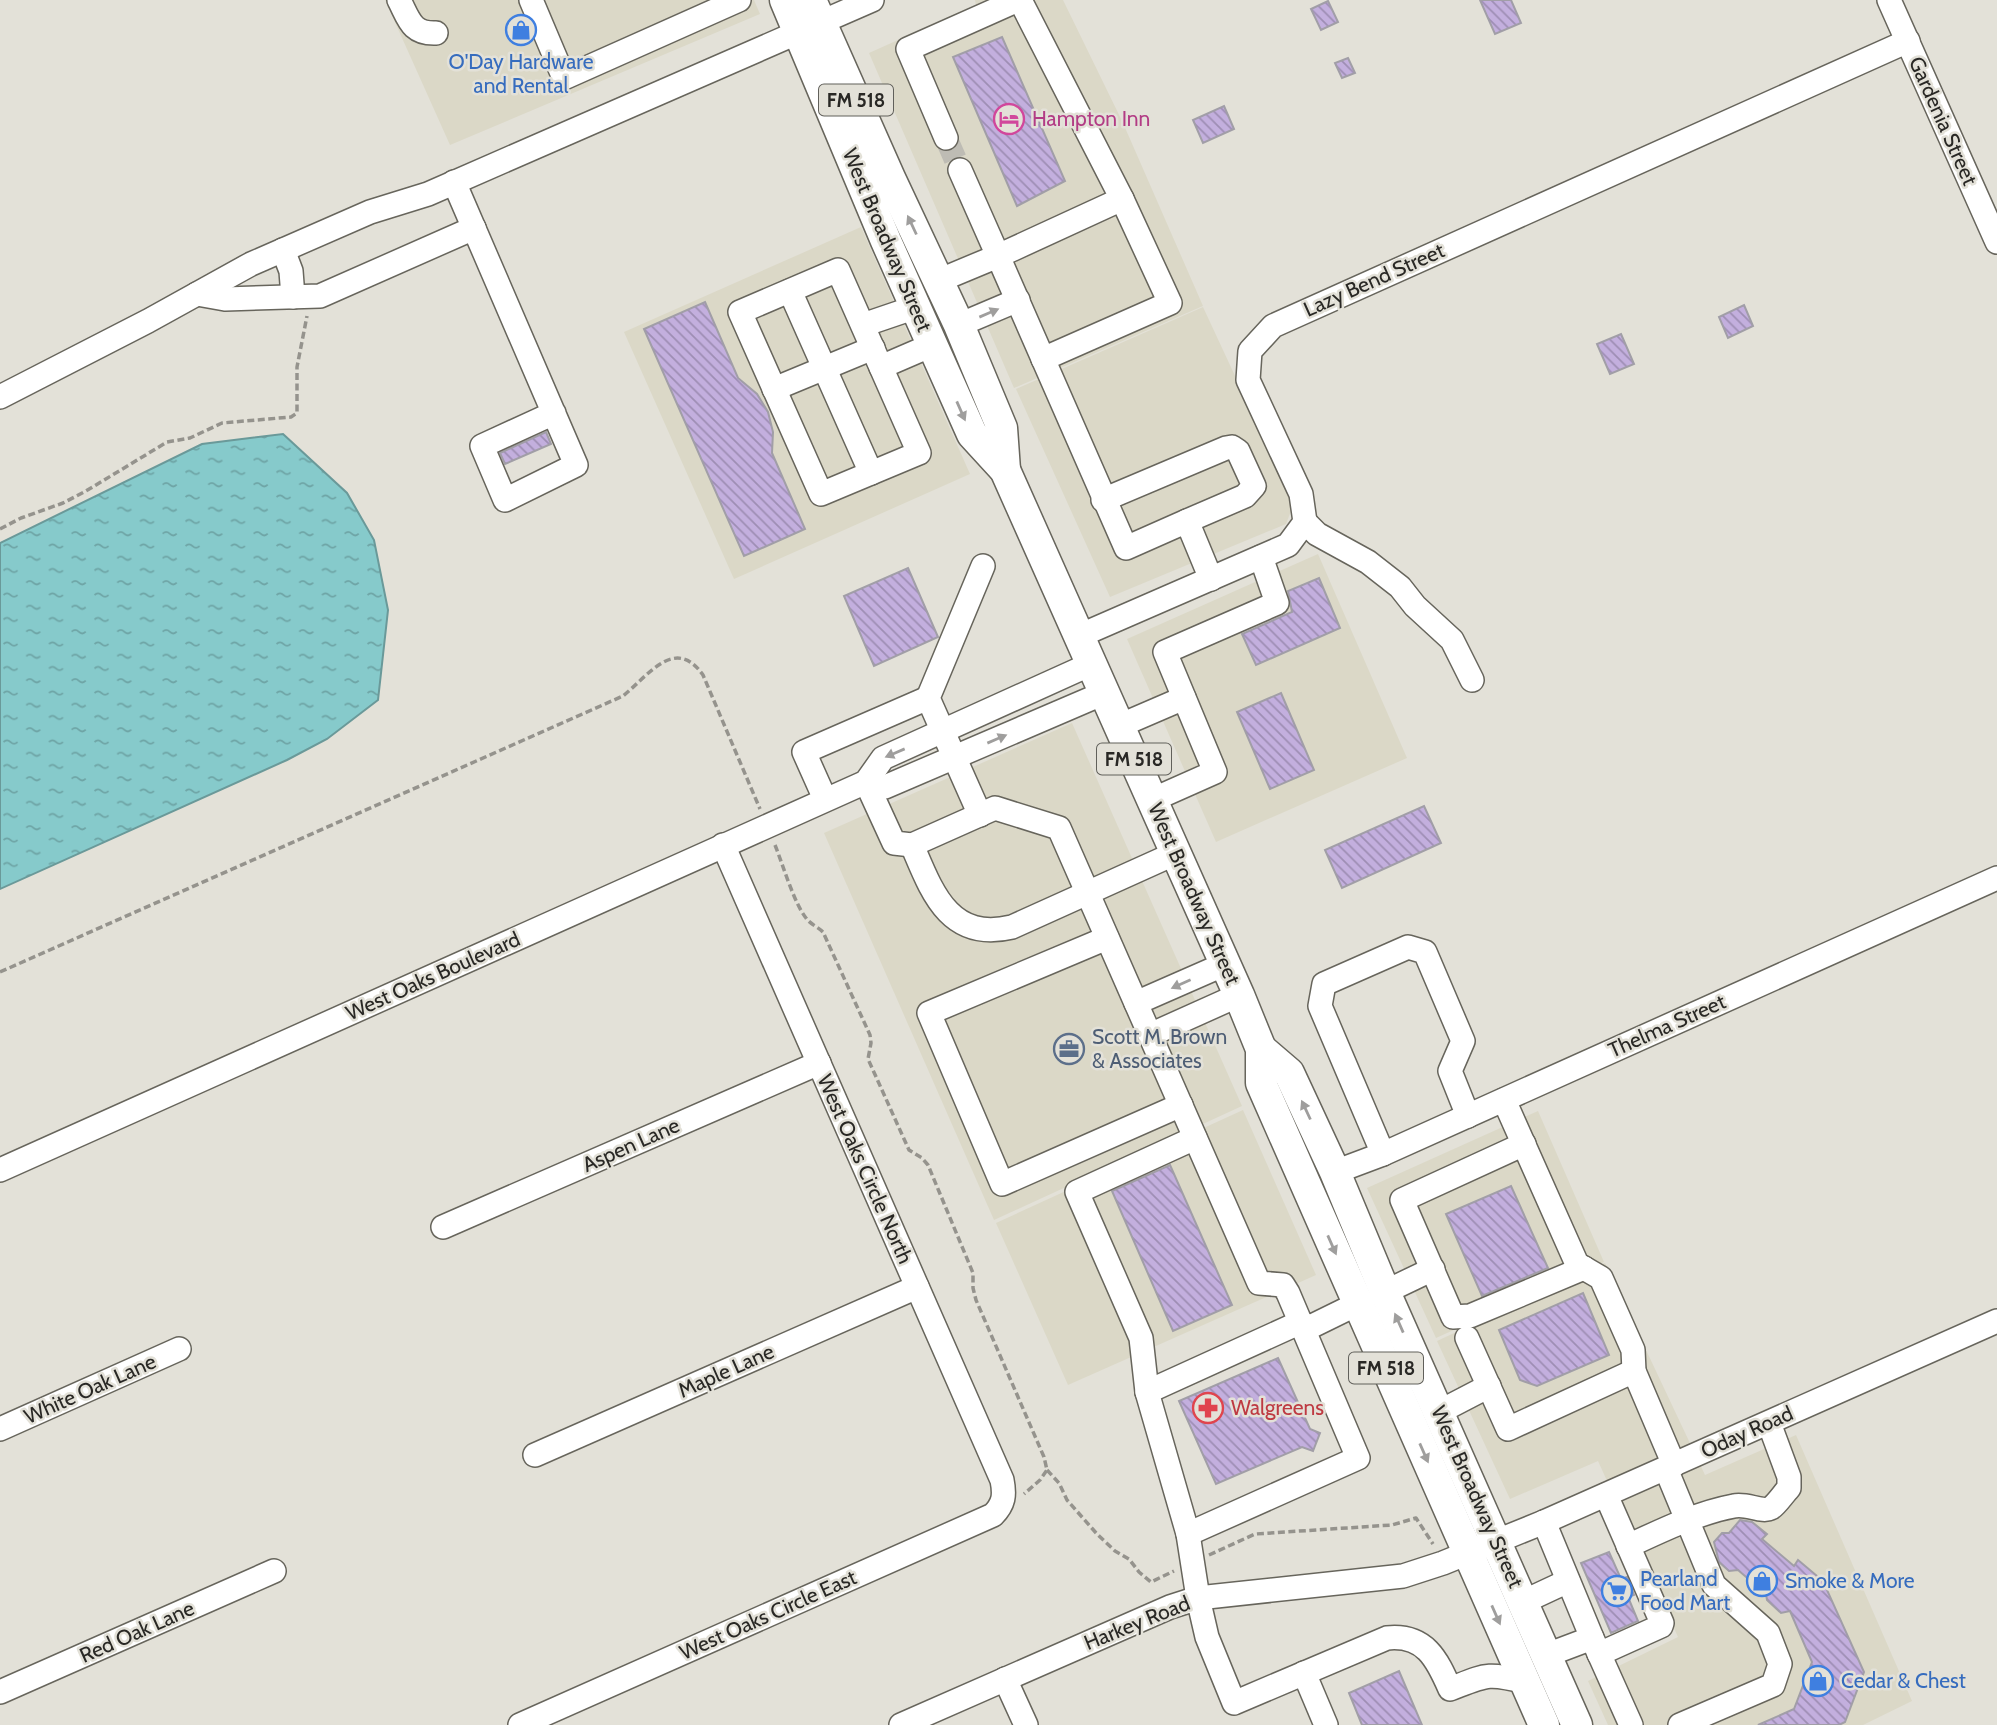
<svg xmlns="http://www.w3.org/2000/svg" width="1997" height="1725" font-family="Cabin,sans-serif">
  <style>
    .built { fill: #dbd8c7 }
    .water { fill: url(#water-ripples); stroke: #6a9999; stroke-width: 2 }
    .building { fill: url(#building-back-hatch); stroke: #a19ea7; stroke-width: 2 }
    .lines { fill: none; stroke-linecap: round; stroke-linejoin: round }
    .minor-tunnel { stroke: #bebcb4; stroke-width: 23; stroke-dasharray: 23 11; stroke-linecap: butt }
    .minor-casing { stroke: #67655c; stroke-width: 26 }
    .major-casing { stroke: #67655c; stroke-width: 33 }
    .path { stroke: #95938d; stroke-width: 3.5; stroke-dasharray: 7 3.5; stroke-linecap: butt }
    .minor { stroke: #fff; stroke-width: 23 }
    .major { stroke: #fff; stroke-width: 30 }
    .oneway { fill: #9f9e9d }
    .labels { text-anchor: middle; stroke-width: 5; stroke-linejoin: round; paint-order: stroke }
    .shield { fill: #e3e1d8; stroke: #61605b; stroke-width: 2 }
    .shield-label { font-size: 19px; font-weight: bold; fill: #292825 }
    .shop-label { font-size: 21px; fill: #366cbe; stroke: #e3e1d8; text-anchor: start }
    .hotel-label { font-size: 21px; fill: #b23c85; stroke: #e3e1d8; text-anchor: start }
    .street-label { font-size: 21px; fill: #292825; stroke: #e3e1d8 }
    .service-label { font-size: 21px; fill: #4e5e75; stroke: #e3e1d8; text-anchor: start }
    .health-label { font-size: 21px; fill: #be3a42; stroke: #e3e1d8; text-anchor: start }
  </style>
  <defs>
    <pattern id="water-ripples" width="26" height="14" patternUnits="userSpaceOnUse" patternTransform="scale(1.75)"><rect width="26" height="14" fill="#86cacb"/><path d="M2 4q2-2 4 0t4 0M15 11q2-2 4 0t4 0" fill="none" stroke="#6ea4a5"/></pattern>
    <pattern id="building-back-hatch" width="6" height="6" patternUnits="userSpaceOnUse" patternTransform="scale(1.75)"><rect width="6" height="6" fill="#c3afde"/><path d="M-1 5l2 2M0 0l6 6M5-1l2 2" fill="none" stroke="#9e8eb4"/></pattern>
  </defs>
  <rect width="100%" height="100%" fill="#e3e1d8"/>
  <g class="built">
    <path d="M385,0H754L760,14L450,145Z"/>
    <path d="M975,0H1063L1123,123L1203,306L1014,388L869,53L976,5Z"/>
    <path d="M861,227L970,474L734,579L624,332Z"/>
    <path d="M1203,307L1294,503L1286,524L1110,597L1016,389Z"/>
    <path d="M1318,554L1407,758L1216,842L1127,639Z"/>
    <path d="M1072,723L1242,1106L994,1220L824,833Z"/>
    <path d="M1243,1110L1316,1275L1068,1385L996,1223Z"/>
    <path d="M1538,1111L1604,1262L1436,1338L1367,1188Z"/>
    <path d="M1605,1263L1705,1475L1796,1435L1912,1701L1863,1725H1608L1588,1681L1678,1637L1598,1461L1510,1499L1437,1341Z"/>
  </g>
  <path class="water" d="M283,434L347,493L374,540L388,610L378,700L327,739L287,760L0,889V543L202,444Z"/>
  <g class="building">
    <path d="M1480,0H1511L1521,23L1495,34Z"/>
    <path d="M1328,1L1338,22L1321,30L1311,9Z"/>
    <path d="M1002,37L1065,181L1017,206L953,57Z"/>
    <path d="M1348,58L1355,73L1342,78L1335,63Z"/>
    <path d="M1224,106L1234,129L1203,143L1193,120Z"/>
    <path d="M705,302L738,378L757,394L768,412L773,432L772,453L805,529L744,556L644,329Z"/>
    <path d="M1744,305L1753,326L1728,338L1719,317Z"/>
    <path d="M1621,334L1634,364L1610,374L1597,344Z"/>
    <path d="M546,432L551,444L505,464L500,453Z"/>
    <path d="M908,568L938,637L874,666L844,596Z"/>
    <path d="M1319,578L1340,628L1256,665L1242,634L1292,612L1288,591Z"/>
    <path d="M1281,693L1314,770L1270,789L1237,712Z"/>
    <path d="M1424,806L1441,843L1342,888L1325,850Z"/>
    <path d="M1170,1165L1232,1305L1173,1331L1112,1191Z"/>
    <path d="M1511,1186L1548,1268L1482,1296L1446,1214Z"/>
    <path d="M1583,1293L1609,1355L1537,1386L1520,1380L1499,1330Z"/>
    <path d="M1278,1358L1310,1429L1320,1433L1313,1451L1302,1447L1216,1484L1179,1401Z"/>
    <path d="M1740,1520L1752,1522L1767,1534L1762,1539L1794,1566L1798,1560L1823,1581L1864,1672L1845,1722L1839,1725H1758L1794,1709L1812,1662L1790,1611L1781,1613L1767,1600L1766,1594L1738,1570L1729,1571L1719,1562L1714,1542L1722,1533H1729Z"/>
    <path d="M1609,1552L1621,1579L1627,1577L1634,1595L1628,1597L1638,1621L1611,1633L1581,1563Z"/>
    <path d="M1399,1671L1422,1725H1362L1349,1693Z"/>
  </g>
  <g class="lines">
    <path class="minor-tunnel" d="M946,138L960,170"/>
    <g class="minor-casing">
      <g id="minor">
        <path d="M399,0C409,19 411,34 436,33"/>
        <path d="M531,0L564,78L739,0"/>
        <path d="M1889,0L1997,242"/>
        <path d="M946,138L908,49L1018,0"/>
        <path d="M960,170L998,256L1122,199L1020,0"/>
        <path d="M454,182L576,465L505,500L482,446L554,413"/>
        <path d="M283,250L291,271L293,297"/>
        <path d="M838,270L919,453L821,494L740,312Z"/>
        <path d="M938,281L998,256L1126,548L1187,521L1211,579"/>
        <path d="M790,291L871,473"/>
        <path d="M197,294L225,299L320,296L474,228"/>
        <path d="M863,325L916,307"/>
        <path d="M959,325L1018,300"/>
        <path d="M1043,359L1170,303L1122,199"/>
        <path d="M881,367L932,345"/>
        <path d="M774,389L873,348"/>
        <path d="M0,397L148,321L251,264L370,212L428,194L872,0"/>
        <path d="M1103,500L1226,448L1232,447L1238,451L1254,486L1245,496L1187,521"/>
        <path d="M1305,522L1317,534L1368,562L1400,587L1415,606L1452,640L1472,680"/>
        <path d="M1079,636L1288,545L1305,522L1301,494L1248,380L1250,351L1273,326L1908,41"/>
        <path d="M1119,726L1184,698"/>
        <path d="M866,782L894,843L912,845L995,808L1059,828L1259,1283L1283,1285L1288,1293L1358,1458L1188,1534"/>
        <path d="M866,782L885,787L1104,693"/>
        <path d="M825,799L804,752L928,698"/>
        <path d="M1152,800L1215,772L1165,652L1277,603L1261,557"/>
        <path d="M980,815L928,698L983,566"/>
        <path d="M912,845C932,892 949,942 1012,927L1176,853"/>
        <path d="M1107,938L929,1013L1002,1184L1181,1105"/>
        <path d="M1136,1003L1225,964"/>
        <path d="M1150,1035L1239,995"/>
        <path d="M1504,1100L1577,1264L1601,1278L1633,1350L1634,1371L1674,1465"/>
        <path d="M1195,1138L1077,1192L1141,1338L1147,1392L1188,1534L1198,1598L1207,1637L1234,1703L1387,1638C1425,1634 1437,1659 1450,1689C1486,1675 1487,1672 1526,1682"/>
        <path d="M1524,1144L1402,1200L1453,1317L1470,1316L1584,1268"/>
        <path d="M1383,1154L1320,1006L1324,984L1408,947L1425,952L1463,1041L1450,1071L1468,1116"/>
        <path d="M0,1170L866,782L883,758L1091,664"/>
        <path d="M1335,1172L1383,1154L1997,878"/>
        <path d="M443,1227L819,1063"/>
        <path d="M1385,1292L1433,1269"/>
        <path d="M1304,1330L1357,1304"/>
        <path d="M1467,1338L1508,1429L1634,1371"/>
        <path d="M1147,1392L1301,1322"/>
        <path d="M1439,1412L1489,1386"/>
        <path d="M0,1429L179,1349"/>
        <path d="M535,1455L917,1287"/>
        <path d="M1666,1469L1714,1585L1768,1633L1780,1664L1773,1685L1680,1725"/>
        <path d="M1544,1522L1592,1638L1631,1725"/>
        <path d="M1628,1546C1663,1530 1697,1513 1734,1506C1747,1503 1762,1513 1771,1508C1777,1504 1784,1493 1789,1488V1477L1769,1423"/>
        <path d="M1523,1602L1568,1581"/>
        <path d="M1599,1654L1661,1626L1662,1623L1606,1495"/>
        <path d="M1547,1655L1592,1638"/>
        <path d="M1304,1673L1326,1725"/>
        <path d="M1005,1679L1026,1725"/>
        <path d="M0,1692L274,1571"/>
        <path d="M520,1725L993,1515C1004,1504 1005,1495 1002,1480L723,845"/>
        <path d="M901,1725L1170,1607L1198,1598L1403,1576L1443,1563L1544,1522L1997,1321"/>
      </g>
    </g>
    <g class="major-casing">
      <g id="major">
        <path d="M785,0L886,241L972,434L1005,470L1239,995L1261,1049V1083L1544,1725"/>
        <path d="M811,0L890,178L959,325L1002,428L1005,470"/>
        <path d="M1261,1049L1289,1073L1335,1172L1385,1292L1577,1725"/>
      </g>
    </g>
    <g class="path">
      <path d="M0,529L21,518L63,503L86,491L167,442L190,438L222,423L291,417L297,413V367L307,316"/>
      <path d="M775,845C783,865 794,903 806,918C810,924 818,927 823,932L870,1035L871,1043L868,1059L909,1150L922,1158L928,1165L973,1273V1288L976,1300L1044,1457L1047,1470L1040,1480L1024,1494"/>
      <path d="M0,972L623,696C648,676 675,635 703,675L760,809"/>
      <path d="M1047,1470L1059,1483L1067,1500L1097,1534L1115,1551L1129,1559L1139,1572L1151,1582L1174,1571"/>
      <path d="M1209,1555L1255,1534L1392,1525L1416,1518L1433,1544"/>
    </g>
    <use href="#minor" class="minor"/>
    <use href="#major" class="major"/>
  </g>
  <defs><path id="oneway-solid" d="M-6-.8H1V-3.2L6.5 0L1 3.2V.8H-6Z" transform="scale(1.75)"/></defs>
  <g class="oneway">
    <use href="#oneway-solid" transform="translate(912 225) rotate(-115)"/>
    <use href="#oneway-solid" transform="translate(989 313) rotate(-23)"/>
    <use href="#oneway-solid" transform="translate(961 411) rotate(66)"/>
    <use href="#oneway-solid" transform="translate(997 739) rotate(-23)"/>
    <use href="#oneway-solid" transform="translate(895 753) rotate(157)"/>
    <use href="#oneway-solid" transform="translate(1181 984) rotate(156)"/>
    <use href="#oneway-solid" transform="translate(1306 1110) rotate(-115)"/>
    <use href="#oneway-solid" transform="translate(1332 1245) rotate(66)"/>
    <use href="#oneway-solid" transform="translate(1399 1323) rotate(-114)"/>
    <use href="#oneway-solid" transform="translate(1424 1453) rotate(66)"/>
    <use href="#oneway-solid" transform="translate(1496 1615) rotate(66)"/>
  </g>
  <defs>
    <g id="shop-ring" transform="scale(1.575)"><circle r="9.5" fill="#e3e1d8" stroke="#3f7fe0" stroke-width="1.5"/><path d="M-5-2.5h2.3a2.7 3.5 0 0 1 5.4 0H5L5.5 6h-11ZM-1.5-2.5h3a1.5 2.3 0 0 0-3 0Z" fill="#3f7fe0"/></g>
    <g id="hotel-ring" transform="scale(1.575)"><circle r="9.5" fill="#e3e1d8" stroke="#d1479c" stroke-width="1.5"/><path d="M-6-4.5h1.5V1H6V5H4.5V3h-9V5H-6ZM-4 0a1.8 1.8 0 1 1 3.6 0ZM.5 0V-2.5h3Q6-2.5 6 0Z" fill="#d1479c"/></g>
    <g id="office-ring" transform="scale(1.575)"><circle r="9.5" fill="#e3e1d8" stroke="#5c6f8a" stroke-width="1.5"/><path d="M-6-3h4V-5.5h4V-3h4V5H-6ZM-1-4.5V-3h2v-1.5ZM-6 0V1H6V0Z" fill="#5c6f8a"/></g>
    <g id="pharmacy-ring" transform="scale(1.575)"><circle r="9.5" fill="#e3e1d8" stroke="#e0444e" stroke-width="1.5"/><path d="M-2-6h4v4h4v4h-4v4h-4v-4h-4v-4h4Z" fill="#e0444e"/></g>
    <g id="supermarket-ring" transform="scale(1.575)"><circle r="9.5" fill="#e3e1d8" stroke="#3f7fe0" stroke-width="1.5"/><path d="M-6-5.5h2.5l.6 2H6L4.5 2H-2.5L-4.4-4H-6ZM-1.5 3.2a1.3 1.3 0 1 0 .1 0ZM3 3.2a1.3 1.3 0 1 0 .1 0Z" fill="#3f7fe0"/></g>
  </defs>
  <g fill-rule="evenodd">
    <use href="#shop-ring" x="521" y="30"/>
    <use href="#hotel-ring" x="1009" y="119"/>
    <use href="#office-ring" x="1069" y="1049"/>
    <use href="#pharmacy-ring" x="1208" y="1408"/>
    <use href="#shop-ring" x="1762" y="1581"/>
    <use href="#supermarket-ring" x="1617" y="1591"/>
    <use href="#shop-ring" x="1818" y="1681"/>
  </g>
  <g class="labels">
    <g class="shield">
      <rect x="819" y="84.5" width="74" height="31" rx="5"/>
      <rect x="1097" y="743.5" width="74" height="31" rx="5"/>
      <rect x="1349" y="1352.5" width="74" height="31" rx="5"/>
    </g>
    <g class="shield-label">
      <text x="856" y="107">FM 518</text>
      <text x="1134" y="766">FM 518</text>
      <text x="1386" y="1375">FM 518</text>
    </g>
    <g class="shop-label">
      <text x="521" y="69" text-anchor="middle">O'Day Hardware<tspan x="521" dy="24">and Rental</tspan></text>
      <text x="1640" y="1586">Pearland<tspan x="1640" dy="24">Food Mart</tspan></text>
      <text x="1785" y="1588">Smoke &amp; More</text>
      <text x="1841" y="1688">Cedar &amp; Chest</text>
    </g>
    <g class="hotel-label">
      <text x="1032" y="126">Hampton Inn</text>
    </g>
    <g class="street-label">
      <text transform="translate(1943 121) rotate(66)" y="7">Gardenia Street</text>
      <text transform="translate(887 240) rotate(67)" y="7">West Broadway Street</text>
      <text transform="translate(1374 280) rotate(-24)" y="7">Lazy Bend Street</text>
      <text transform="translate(1194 894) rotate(66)" y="7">West Broadway Street</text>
      <text transform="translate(433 976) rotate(-24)" y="7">West Oaks Boulevard</text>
      <text transform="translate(1667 1026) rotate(-24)" y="7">Thelma Street</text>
      <text transform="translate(631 1145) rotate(-24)" y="7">Aspen Lane</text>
      <text transform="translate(865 1169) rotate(66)" y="7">West Oaks Circle North</text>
      <text transform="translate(726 1371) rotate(-24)" y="7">Maple Lane</text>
      <text transform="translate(90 1389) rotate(-24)" y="7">White Oak Lane</text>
      <text transform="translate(1747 1432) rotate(-24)" y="7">Oday Road</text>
      <text transform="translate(1477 1497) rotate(66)" y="7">West Broadway Street</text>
      <text transform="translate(768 1615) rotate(-24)" y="7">West Oaks Circle East</text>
      <text transform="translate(1137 1623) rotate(-22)" y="7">Harkey Road</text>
      <text transform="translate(137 1632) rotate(-24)" y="7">Red Oak Lane</text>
    </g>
    <g class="service-label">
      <text x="1092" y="1044">Scott M. Brown<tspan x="1092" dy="24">&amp; Associates</tspan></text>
    </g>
    <g class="health-label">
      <text x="1231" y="1415">Walgreens</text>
    </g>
  </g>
</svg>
